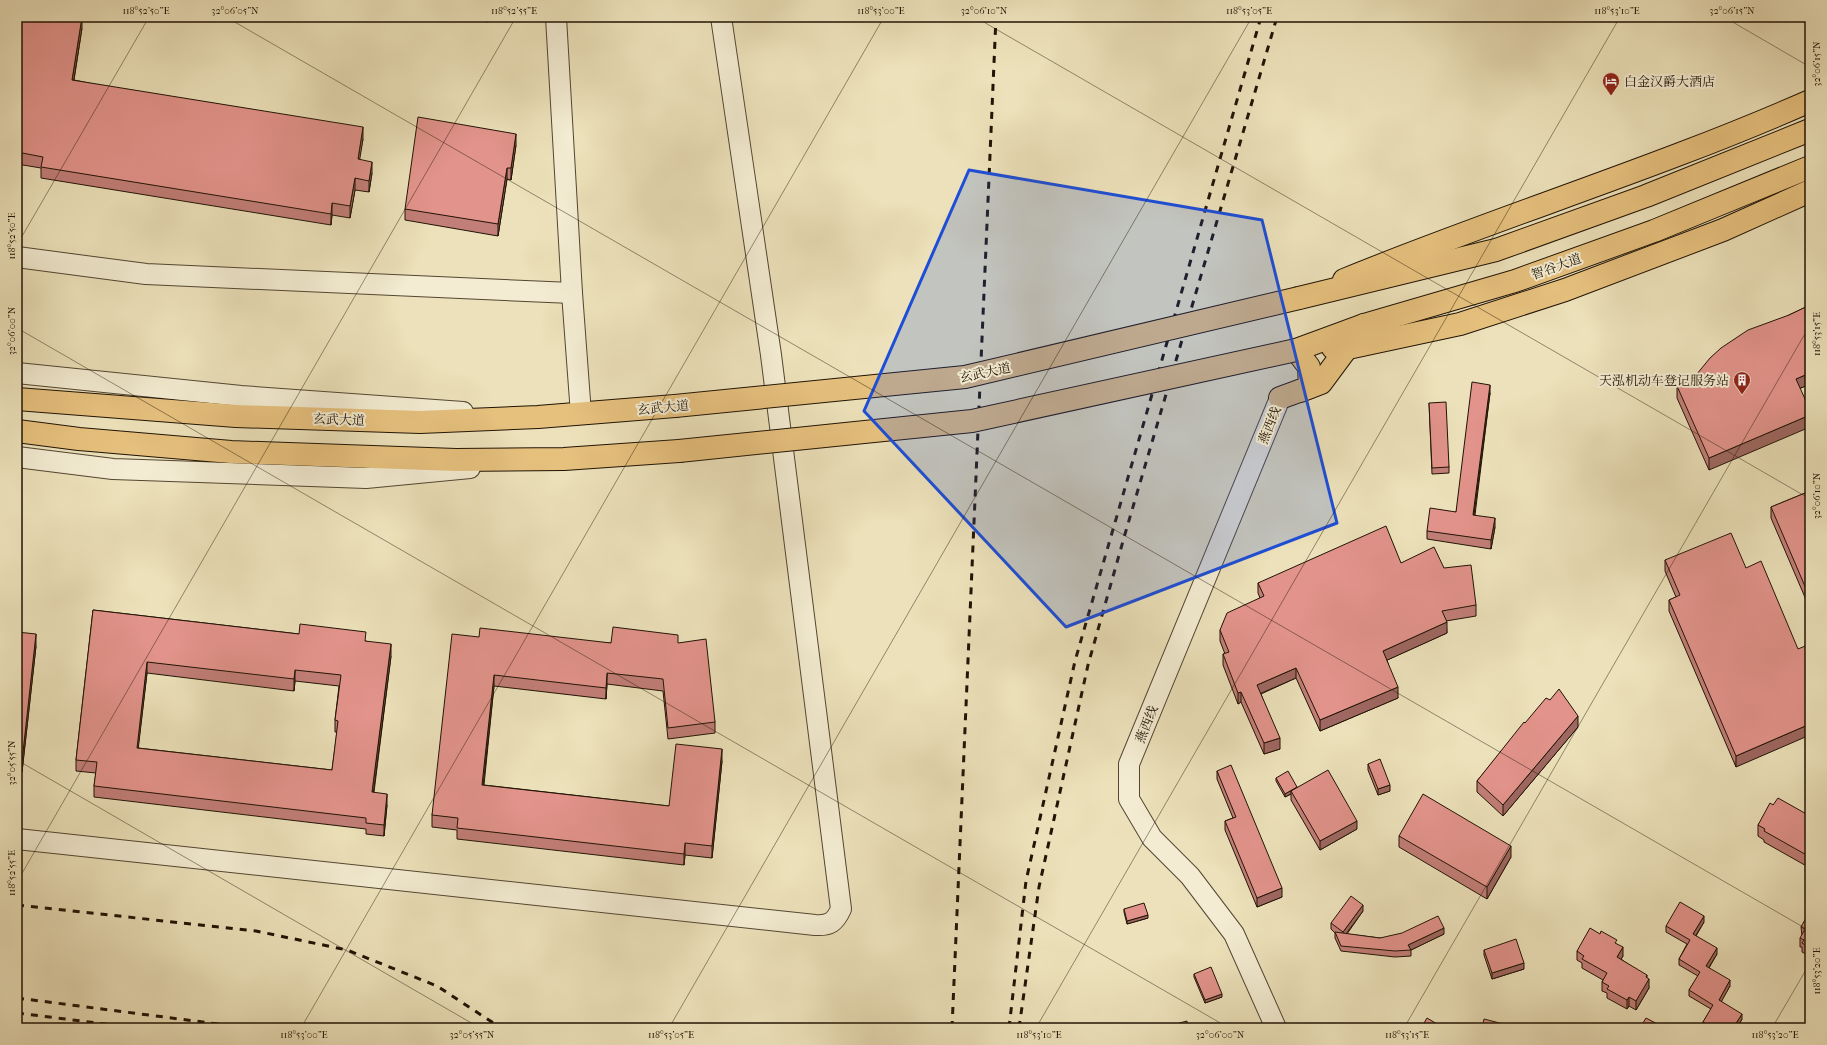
<svg xmlns="http://www.w3.org/2000/svg" width="1827" height="1045" font-family="'IM FELL French Canon','Noto Serif SC',serif">
  <style>
    .lines { fill: none; stroke-linecap: round; stroke-linejoin: round }
    .minor-casing { stroke: #534632; stroke-width: 22 }
    .major-casing { stroke: #201305; stroke-width: 24 }
    .highway-casing { stroke: #201305; stroke-width: 24 }
    .minor { stroke: #f3ecd2; stroke-width: 20 }
    .major { stroke: #e6c07d; stroke-width: 22 }
    .highway { stroke: #e6c07d; stroke-width: 22 }
    .rail { stroke: #201305; stroke-width: 3; stroke-dasharray: 7 7; stroke-linecap: butt }
    .highway-bridge-casing { stroke: #201305; stroke-width: 24; stroke-linecap: butt }
    .highway-bridge { stroke: #e6c07d; stroke-width: 22 }
    .wall { fill: #c27e78; stroke: #201305; fill-rule: evenodd }
    .shaded-wall { fill: #9e6761; stroke: #201305 }
    .building { fill: #e2938b; stroke: #201305; fill-rule: evenodd }
    .marked { fill: #1d4ed8; fill-opacity: 0.2; stroke: #1d4ed8; stroke-width: 3; stroke-linejoin: round }
    .ticks { fill: none; stroke: #201305; stroke-width: 1; stroke-opacity: 0.45 }
    .labels { text-anchor: middle; stroke-width: 4; stroke-linejoin: round; paint-order: stroke }
    .poi-label { font-size: 13px; fill: #201305; stroke: #f3ecd2; text-anchor: start }
    .street-label { font-size: 13px; fill: #201305; stroke: #f3ecd2 }
    .neatline { fill: none; stroke: #201305; stroke-width: 1.5 }
    .ticks-label { font-size: 10px; text-anchor: middle; fill: #201305 }
  </style>
  <rect width="100%" height="100%" fill="#ece1ba"/>
  <filter id="stains"><feTurbulence type="fractalNoise" baseFrequency=".005" numOctaves="4"/><feColorMatrix values="0 0 0 0 .2 0 0 0 0 .09 0 0 0 0 .02 0 0 0 .5 -.17"/></filter>
  <radialGradient id="worn" r=".72"><stop offset=".6" stop-color="#630" stop-opacity="0"/><stop offset="1" stop-color="#630" stop-opacity=".3"/></radialGradient>
  <g class="lines">
    <g class="minor-casing">
      <g id="minor">
        <path d="M556,17L572,293L581,414"/>
        <path d="M17,257L146,274L572,293"/>
        <path d="M17,373L241,396L463,412"/>
        <path d="M17,457L113,469L366,478L470,468"/>
        <path d="M17,839L815,925C830,926 835,922 841,909L771,355L721,17"/>
        <path d="M1276,1028L1234,934L1190,876L1152,838L1129,799V764L1280,398"/>
      </g>
    </g>
    <g class="major-casing">
      <g id="major">
        <path d="M1344,280C1498,217 1658,168 1810,101"/>
        <path d="M1333,348H1348L1460,324L1565,290L1723,230L1810,191"/>
      </g>
    </g>
    <g class="highway-casing">
      <g id="highway">
        <path d="M1299,298L1496,250L1646,196L1810,130"/>
        <path d="M1300,391L1321,383L1364,325"/>
        <path d="M1280,398L1310,387L1309,367L1296,350L1364,325L1515,281L1654,231L1810,167"/>
        <path d="M17,399L236,416L420,422L538,417L675,406"/>
        <path d="M17,431L79,439L231,452L456,460L564,459L679,451"/>
      </g>
    </g>
    <use href="#minor" class="minor"/>
    <use href="#major" class="major"/>
    <use href="#highway" class="highway"/>
    <g class="rail">
      <path d="M17,905L256,931L347,950L437,986L501,1028"/>
      <path d="M17,998L249,1028"/>
      <path d="M17,1013L113,1025L198,1026"/>
      <path d="M952,1028L996,17"/>
      <path d="M1009,1028L1026,881L1075,661L1261,17"/>
      <path d="M1019,1028L1039,887L1088,665L1125,534L1277,17"/>
    </g>
    <g class="highway-bridge-casing">
      <g id="highway-bridge">
        <path d="M675,406L965,377L1299,298"/>
        <path d="M679,451L972,421L1296,350"/>
      </g>
    </g>
    <use href="#highway-bridge" class="highway-bridge"/>
  </g>
  <g class="wall">
    <path d="M17,17L82,28L74,80L363,139L359,159L372,173L369,192L355,190L350,218L332,215L331,225L41,178V168L17,164Z"/>
    <path d="M460,17H489L488,22Z"/>
    <path d="M516,145L511,180L507,179L498,236L405,220V209Z"/>
    <path d="M1810,305V384L1801,388L1709,470L1677,398V386L1692,380L1789,315Z"/>
    <path d="M1490,393L1475,515L1495,527L1491,549L1427,539V531L1456,512Z"/>
    <path d="M1429,403L1449,467V473L1432,474Z"/>
    <path d="M1810,491V609L1771,518V507Z"/>
    <path d="M1665,560L1746,568L1736,767L1669,611V600L1676,597L1665,571Z"/>
    <path d="M1401,563L1444,568L1476,605V616L1446,621L1447,633L1387,660L1398,698L1320,731L1296,678L1261,694L1280,749L1264,754L1241,702L1238,704L1223,665V654H1225L1220,641V630L1260,598L1258,593V583Z"/>
    <path d="M93,610L299,634L366,641L391,656L374,792L387,805L384,836L366,834V829L94,797V786L96,773L76,771V760ZM147,673L294,691L295,681L339,686L335,720V732H337L332,770L138,748Z"/>
    <path d="M17,632L36,646L22,772H17Z"/>
    <path d="M479,637L611,643H678L715,722V733L668,739L663,691L607,684L606,699L494,686L484,785L669,806L722,761L712,858L685,855L684,865L457,839V830L432,827V815Z"/>
    <path d="M1525,723L1578,727L1503,816L1477,792V781Z"/>
    <path d="M1368,764L1390,791L1378,795L1368,770Z"/>
    <path d="M1217,771L1282,897L1257,907L1225,830V821L1233,818L1217,779Z"/>
    <path d="M1276,778L1297,787L1357,829L1320,850L1291,800V794L1285,797L1276,781Z"/>
    <path d="M1773,805L1810,816V868L1764,842V840L1758,836V825Z"/>
    <path d="M1399,836L1511,857L1487,899L1399,847Z"/>
    <path d="M1124,909L1148,918L1127,924L1124,912Z"/>
    <path d="M1363,911L1347,934L1380,938L1444,934L1411,950V956L1395,957L1341,951L1335,938V933L1331,929V923Z"/>
    <path d="M1810,915V956L1802,952V947H1800V938L1802,936L1801,927Z"/>
    <path d="M1704,922L1696,936L1717,954L1709,968L1730,986L1721,1001L1742,1019L1737,1028H1703V1022L1711,1009L1689,996V990L1698,976L1679,965V959L1687,944L1666,932V926Z"/>
    <path d="M1617,944L1623,956L1621,959L1647,978L1649,988L1636,1010L1629,1006L1627,1009L1607,998V993L1602,991V982L1603,980L1582,968V963L1577,960V951Z"/>
    <path d="M1484,950L1524,969L1492,979L1484,955Z"/>
    <path d="M1194,974L1222,997L1205,1003L1194,977Z"/>
  </g>
  <g class="shaded-wall">
    <path d="M82,17V28L72,91V80Z"/>
    <path d="M363,127V139L358,170V159Z"/>
    <path d="M516,134V145L511,180V168Z"/>
    <path d="M372,162V173L369,192V181Z"/>
    <path d="M507,168V179L498,236V224Z"/>
    <path d="M355,178V190L350,218V206Z"/>
    <path d="M332,203V215L331,225V214Z"/>
    <path d="M1810,373V384L1796,390V379Z"/>
    <path d="M1490,385V393L1473,523V515Z"/>
    <path d="M1810,415V427L1709,470V458Z"/>
    <path d="M1495,518V527L1491,549V540Z"/>
    <path d="M1447,622V633L1383,662V651Z"/>
    <path d="M36,634V646L22,772V761Z"/>
    <path d="M391,644V656L372,803V792Z"/>
    <path d="M147,662V673L137,759V748Z"/>
    <path d="M1296,668V678L1257,695V685Z"/>
    <path d="M295,670V681L294,691V679Z"/>
    <path d="M607,673V684L606,699V688Z"/>
    <path d="M494,675V686L482,796V785Z"/>
    <path d="M1398,687V698L1320,731V720Z"/>
    <path d="M1241,692V702L1238,704V693Z"/>
    <path d="M1578,716V727L1503,816V805Z"/>
    <path d="M1810,724V735L1736,767V756Z"/>
    <path d="M1280,738V749L1264,754V743Z"/>
    <path d="M722,749V761L712,858V846Z"/>
    <path d="M1390,785V791L1378,795V789Z"/>
    <path d="M1297,787L1291,791V794L1285,797V794Z"/>
    <path d="M387,794V805L384,836V825Z"/>
    <path d="M1357,821V829L1320,850V841Z"/>
    <path d="M685,843V855L684,865V854Z"/>
    <path d="M1511,846V857L1487,899V887Z"/>
    <path d="M1282,888V897L1257,907V898Z"/>
    <path d="M1363,905V911L1343,938V932Z"/>
    <path d="M1148,915V918L1127,924V921Z"/>
    <path d="M1704,916V922L1693,940V934Z"/>
    <path d="M1444,928V934L1411,950L1408,945Z"/>
    <path d="M1623,947V956L1617,966V957Z"/>
    <path d="M1717,948V954L1706,972V966Z"/>
    <path d="M1524,963V969L1492,979V973Z"/>
    <path d="M1647,975V982L1649,979V988L1636,1010V1001Z"/>
    <path d="M1730,980V986L1719,1006V1000Z"/>
    <path d="M1222,994V997L1205,1003V1000Z"/>
    <path d="M1629,997V1006L1627,1009V1000Z"/>
    <path d="M1742,1014V1019L1737,1028H1733Z"/>
  </g>
  <g class="building">
    <path d="M17,17H82L72,80L363,127L358,159L372,162L369,181L355,178L350,206L332,203L331,214L41,167L43,157L17,152Z"/>
    <path d="M418,117L516,134L511,168H507L498,224L405,209Z"/>
    <path d="M1810,305V373L1796,379L1810,410V415L1709,458L1677,386L1692,380L1710,358L1721,348L1748,330L1789,315Z"/>
    <path d="M1472,382L1490,385L1473,515L1495,518L1491,540L1427,531L1430,508L1456,512Z"/>
    <path d="M1446,402L1449,467L1432,468L1429,403Z"/>
    <path d="M1810,491V598L1771,507Z"/>
    <path d="M1386,526L1401,563L1434,547L1444,568L1471,565L1476,605L1442,611L1447,622L1383,651L1398,687L1320,720L1296,668L1257,685L1280,738L1264,743L1241,692L1238,693L1223,654L1229,652L1220,630L1227,613L1264,596L1258,583Z"/>
    <path d="M1731,533L1746,568L1761,561L1798,649L1810,644V724L1736,756L1669,600L1680,595L1665,560Z"/>
    <path d="M93,610L299,634L300,624L366,632L365,641L391,644L372,792L387,794L384,825L366,823V818L94,786L97,762L76,760ZM147,662L294,679L295,670L341,675L335,720L338,721L332,770L137,748Z"/>
    <path d="M613,627L678,635V643L706,639L715,722L668,728L663,679L607,673L606,688L494,675L482,785L669,806L676,744L722,749L712,846L685,843L684,854L457,828L458,818L432,815L452,634L479,637L480,628L611,643Z"/>
    <path d="M17,632L36,634L22,761L17,760Z"/>
    <path d="M1559,689L1578,716L1503,805L1477,781L1524,722L1525,723L1546,698L1550,700Z"/>
    <path d="M1380,759L1390,785L1378,789L1368,764Z"/>
    <path d="M1231,765L1282,888L1257,898L1225,821L1236,817L1217,771Z"/>
    <path d="M1328,770L1357,821L1320,841L1291,791Z"/>
    <path d="M1288,771L1297,787L1285,794L1276,778Z"/>
    <path d="M1423,794L1511,846L1487,887L1399,836Z"/>
    <path d="M1778,798L1810,816V857L1764,831L1765,829L1758,825L1770,803L1773,805Z"/>
    <path d="M1351,896L1363,905L1343,932L1331,923Z"/>
    <path d="M1680,902L1704,916L1693,934L1717,948L1706,966L1730,980L1719,1000L1742,1014L1733,1028H1713L1703,1022L1713,1005L1689,990L1700,972L1679,959L1690,940L1666,926Z"/>
    <path d="M1144,903L1148,915L1127,921L1124,909Z"/>
    <path d="M1808,914L1810,915V948L1802,943L1804,940L1800,938L1805,929L1801,927Z"/>
    <path d="M1438,916L1444,928L1408,945L1411,950L1395,951L1341,946L1335,932L1380,938L1402,933Z"/>
    <path d="M1590,928L1600,934L1601,931L1617,940L1615,943L1623,947L1617,957L1647,975L1646,977L1649,979L1636,1001L1629,997L1627,1000L1607,989L1609,986L1602,982L1607,973L1582,959L1584,956L1577,951Z"/>
    <path d="M1516,939L1524,963L1492,973L1484,950Z"/>
    <path d="M1211,967L1222,994L1205,1000L1194,974Z"/>
    <path d="M1427,1018L1444,1028H1421Z"/>
    <path d="M1646,1018L1665,1028H1640Z"/>
    <path d="M1484,1019L1519,1028H1482Z"/>
    <path d="M1187,1021L1188,1028H1161Z"/>
  </g>
  <path class="marked" d="M969,170L1262,220L1337,523L1066,627L864,411Z"/>
  <path class="ticks" d="M226,17L1810,931M975,17L1810,499M1724,17L1810,67M17,245L149,17M17,328L1229,1028M17,760L480,1028M17,882L516,17M301,1028L884,17M669,1028L1252,17M1036,1028L1620,17M1404,1028L1810,325M1772,1028L1810,963"/>
  <defs>
    <g id="hotel-pin" transform="scale(0.9)"><path d="M0 17L-7.5 6A9.5 9.5 0 1 1 7.5 6Z" fill="#8f2418" stroke="#f3ecd2"/><path d="M-6-4.5h1.5V1H6V5H4.5V3h-9V5H-6ZM-4 0a1.8 1.8 0 1 1 3.6 0ZM.5 0V-2.5h3Q6-2.5 6 0Z" fill="#fff"/></g>
    <g id="building-pin" transform="scale(0.9)"><path d="M0 17L-7.5 6A9.5 9.5 0 1 1 7.5 6Z" fill="#8f2418" stroke="#f3ecd2"/><path d="M-4-6H4V6H1V3H-1V6H-4ZM-2.5-4.3h1.7v1.8h-1.7ZM.8-4.3h1.7v1.8H.8ZM-2.5-1h1.7V.8h-1.7ZM.8-1h1.7V.8H.8Z" fill="#fff"/></g>
  </defs>
  <g fill-rule="evenodd">
    <use href="#hotel-pin" x="1611" y="81"/>
    <use href="#building-pin" x="1742" y="380"/>
  </g>
  <g class="labels">
    <g class="poi-label">
      <text x="1624" y="86">白金汉爵大酒店</text>
      <text x="1729" y="385" text-anchor="end">天泓机动车登记服务站</text>
    </g>
    <g class="street-label">
      <text transform="translate(1556 266) rotate(-20)" y="5">智谷大道</text>
      <text transform="translate(985 372) rotate(-12)" y="5">玄武大道</text>
      <text transform="translate(663 407) rotate(-5)" y="5">玄武大道</text>
      <text transform="translate(339 419) rotate(2)" y="5">玄武大道</text>
      <text transform="translate(1269 425) rotate(-68)" y="5">燕西线</text>
      <text transform="translate(1146 724) rotate(-68)" y="5">燕西线</text>
    </g>
  </g>
  <rect width="1827" height="1045" fill="none" stroke="#ece1ba" stroke-width="44"/>
  <rect x="22" y="22" width="1783" height="1001" class="neatline"/>
  <g class="ticks-label">
    <text x="146" y="14">118°52'50"E</text>
    <text x="235" y="14">32°06'05"N</text>
    <text x="514" y="14">118°52'55"E</text>
    <text x="881" y="14">118°53'00"E</text>
    <text x="984" y="14">32°06'10"N</text>
    <text x="1249" y="14">118°53'05"E</text>
    <text x="1617" y="14">118°53'10"E</text>
    <text x="1732" y="14">32°06'15"N</text>
    <text transform="translate(1816 64) rotate(-90)" y="4">32°06'15"N</text>
    <text transform="translate(11 236) rotate(-90)" y="4">118°52'50"E</text>
    <text transform="translate(11 331) rotate(-90)" y="4">32°06'00"N</text>
    <text transform="translate(1816 334) rotate(-90)" y="4">118°53'15"E</text>
    <text transform="translate(1816 496) rotate(-90)" y="4">32°06'10"N</text>
    <text transform="translate(11 763) rotate(-90)" y="4">32°05'55"N</text>
    <text transform="translate(11 873) rotate(-90)" y="4">118°52'55"E</text>
    <text transform="translate(1816 971) rotate(-90)" y="4">118°53'20"E</text>
    <text x="304" y="1038">118°53'00"E</text>
    <text x="472" y="1038">32°05'55"N</text>
    <text x="671" y="1038">118°53'05"E</text>
    <text x="1039" y="1038">118°53'10"E</text>
    <text x="1220" y="1038">32°06'00"N</text>
    <text x="1407" y="1038">118°53'15"E</text>
    <text x="1775" y="1038">118°53'20"E</text>
  </g>
  <rect width="100%" height="100%" filter="url(#stains)"/>
  <rect width="100%" height="100%" fill="url(#worn)"/>
</svg>
